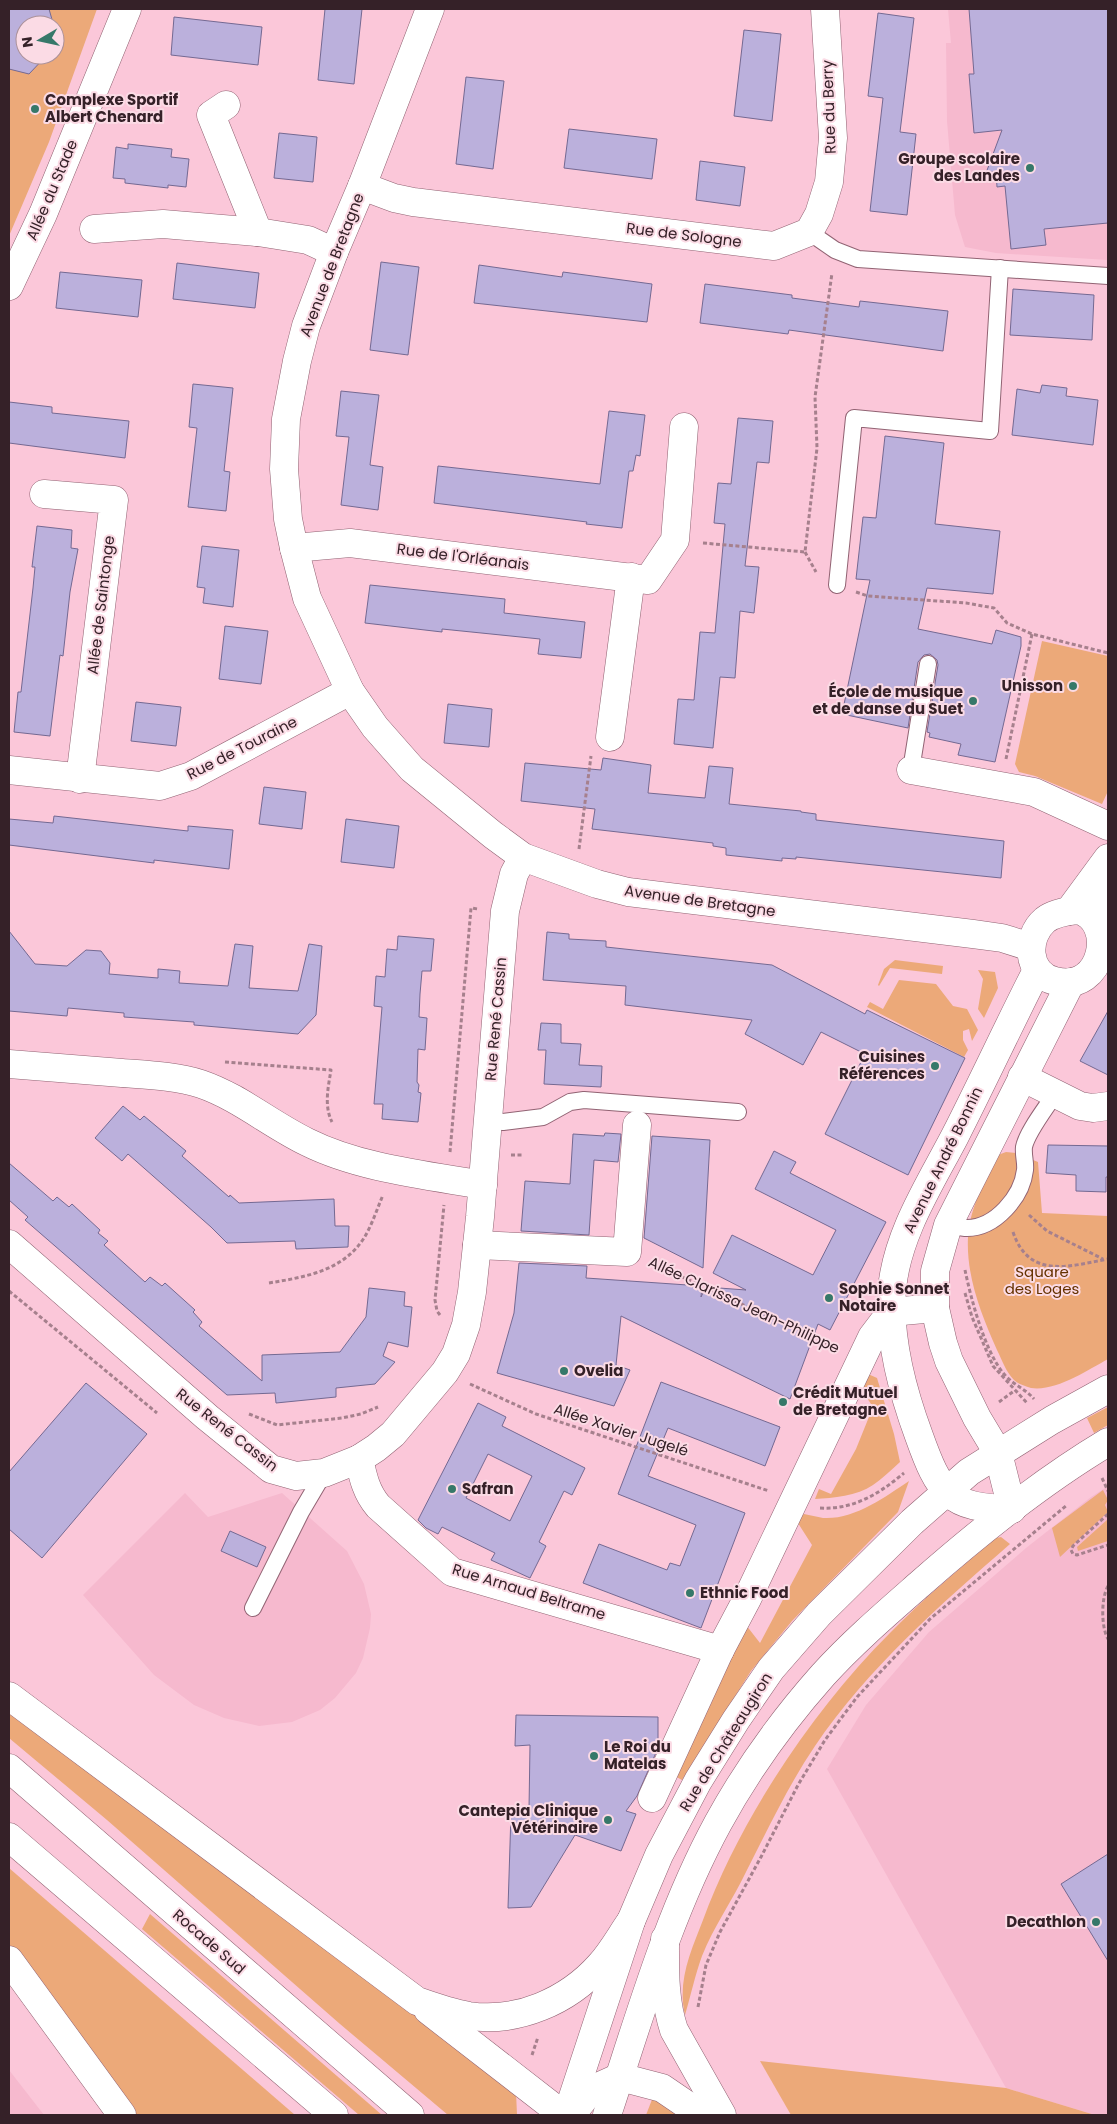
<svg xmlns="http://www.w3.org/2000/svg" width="1117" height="2124" font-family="Poppins,sans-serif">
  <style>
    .built { fill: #f6b9ce }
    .green { fill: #eca979; fill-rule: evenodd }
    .building { fill: #bbb0dc; stroke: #746992; fill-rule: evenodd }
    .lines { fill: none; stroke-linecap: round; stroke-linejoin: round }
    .lane-casing { stroke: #916373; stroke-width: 18 }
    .street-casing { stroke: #916373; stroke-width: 29 }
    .secondary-casing { stroke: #916373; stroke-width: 29 }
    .highway-casing { stroke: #916373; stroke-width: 29 }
    .path { stroke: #a6808d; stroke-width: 3; stroke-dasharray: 4 2.5; stroke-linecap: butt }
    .lane { stroke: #fff; stroke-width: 16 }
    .street { stroke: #fff; stroke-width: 28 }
    .secondary { stroke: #fff; stroke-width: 28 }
    .highway { stroke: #fff; stroke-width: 28 }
    .poi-dot { fill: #367869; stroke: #fbdbe5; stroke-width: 2 }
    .labels { text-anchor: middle; stroke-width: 4; stroke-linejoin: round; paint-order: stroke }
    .poi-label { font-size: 15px; font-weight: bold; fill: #352128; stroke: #fbdbe5; text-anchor: start }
    .street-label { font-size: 15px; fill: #352128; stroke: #fbdbe5 }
    .park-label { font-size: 15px; fill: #653200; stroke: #fbdbe5 }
  </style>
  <rect width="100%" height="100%" fill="#fbc7d9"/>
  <g class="built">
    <path d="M948,9H1108V260L996,253L965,247L955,215L947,121L946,43H951Z"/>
    <path d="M1108,1486V2115H1095L1006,2088L827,1769L866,1705L929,1632L1026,1548L1091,1497Z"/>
    <path d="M185,1493L208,1517L282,1493L347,1551L364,1584L371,1614L370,1628L363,1658L356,1673L335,1698L320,1710L292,1722L259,1726L224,1718L194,1705L154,1675L83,1595Z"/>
    <path d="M9,2070L44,2115H9Z"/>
  </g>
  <g class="green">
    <path d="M9,9H97L49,142L9,236ZM25,25H55V55H25Z"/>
    <path d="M1042,641L1108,656V791L1102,804L1035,776L1019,772L1015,764Z"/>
    <path d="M895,960L943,966L942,974L890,968L879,986L878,985L884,969Z"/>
    <path d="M978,970L995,972L998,988L984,1018L978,1009L983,979Z"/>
    <path d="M899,980L936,984L953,1006L967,1009L978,1030L972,1041L969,1029L963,1031V1040L968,1050L964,1057L867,1007L870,1002L883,1009Z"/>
    <path d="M1006,1152L1016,1153L1038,1162L1042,1213L1108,1216V1359C1088,1370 1055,1392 1031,1388C1025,1386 1018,1384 1014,1380C1006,1372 1002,1360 997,1350C981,1314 966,1276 968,1237C970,1207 985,1180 998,1155Z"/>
    <path d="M868,1374L877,1378L894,1434L900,1462C891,1470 882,1479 873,1485C857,1496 833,1498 815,1499L819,1489L831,1494L856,1449L873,1407L861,1389Z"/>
    <path d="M1108,1407V1425L1094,1433L1087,1418Z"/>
    <path d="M909,1481L898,1512L792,1621L751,1671L682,1780L673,1775L746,1625L760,1643L812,1545L796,1520L804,1514C810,1515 817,1517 823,1518C854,1520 885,1497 909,1481Z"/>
    <path d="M1103,1490L1108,1500L1105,1505L1108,1512L1060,1557L1052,1528Z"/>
    <path d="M1108,1519V1541L1078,1551L1077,1547Z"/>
    <path d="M1001,1537L1010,1544C939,1606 868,1668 815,1746C788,1786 768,1829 746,1872C732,1901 714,1926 702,1956C695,1975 691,1995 685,2015C677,1981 691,1951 703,1920C740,1819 813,1710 889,1634C922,1600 959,1569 996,1538Z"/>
    <path d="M9,1709L433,2028L516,2092L517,2115H448L340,2024L107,1820L9,1738Z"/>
    <path d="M9,1868L295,2115H133L9,1944Z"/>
    <path d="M150,1914L382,2115H359L142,1929Z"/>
    <path d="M760,2061L1006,2088L1095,2115H791Z"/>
    <path d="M653,2097L683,2115H646Z"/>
  </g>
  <g class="building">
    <path d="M9,9H49L53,23L52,25H25V55H47L29,74L9,69Z"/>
    <path d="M325,9H362L354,84L318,80Z"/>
    <path d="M969,9H1108V223L1044,229L1046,245L1011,249L1005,186L997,187L996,171L986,173L1002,130L974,133L969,74H974Z"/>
    <path d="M878,13L914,18L900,132L916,134L907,215L870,211L883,98L868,96Z"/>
    <path d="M174,17L262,27L258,65L171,55Z"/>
    <path d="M744,30L781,34L772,121L734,116Z"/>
    <path d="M466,77L504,81L493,169L456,164Z"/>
    <path d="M569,129L657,139L652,179L564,168Z"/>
    <path d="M279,133L317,137L313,182L274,178Z"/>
    <path d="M128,144L172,149L171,157L189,159L186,187L168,185V188L125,183V179L113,178L116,147L128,149Z"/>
    <path d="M700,161L745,167L740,206L696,200Z"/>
    <path d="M381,262L419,267L408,355L370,350Z"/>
    <path d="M177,263L259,273L255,308L173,299Z"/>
    <path d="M479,265L562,277L563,272L652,284L647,322L474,303Z"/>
    <path d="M60,272L142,280L138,317L56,308Z"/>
    <path d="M705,284L792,295V298L859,307L860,301L948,311L943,351L789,330L788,334L700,323Z"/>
    <path d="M1013,289L1094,295L1092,340L1010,335Z"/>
    <path d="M193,384L233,388L224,471L230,472L226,511L188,507L197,428L189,427Z"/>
    <path d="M1042,385L1067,388L1066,396L1098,400L1093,445L1012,435L1017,389L1040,393Z"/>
    <path d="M341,391L379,395L370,465L383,467L378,510L341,505L349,437L336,436Z"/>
    <path d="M9,402L52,407V413L129,421L125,458L9,443Z"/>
    <path d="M609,411L645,415L640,456L636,455L633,471H629L622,528L586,524L587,522L434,503L438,466L600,484Z"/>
    <path d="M738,418L773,421L769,463L757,462L745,566L759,567L754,613L740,611L735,678L720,677L713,748L674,744L678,699L694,700L700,632L715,633L725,524L714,523L718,483L731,484Z"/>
    <path d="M885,436L944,443L935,524L1000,531L993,594L927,588L918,629L992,644L996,630L1021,637V646L995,762L958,755L961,744L929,737L930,733L927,732L938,665L937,660L930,654L924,655L918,662L908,728L842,714L870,580L856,579L863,517L876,518Z"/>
    <path d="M37,526L72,530L71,548L78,549L70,592L63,656L60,655L50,736L14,732L18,692H21L33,588L35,567H32Z"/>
    <path d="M202,546L239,550L233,607L203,603L205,588L197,587Z"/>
    <path d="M370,585L505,599L504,613L585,622L581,658L538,654L540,639L442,629V632L365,623Z"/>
    <path d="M225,626L268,631L261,684L219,679Z"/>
    <path d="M136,702L181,707L176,746L131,741Z"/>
    <path d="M448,704L492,709L489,747L444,743Z"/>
    <path d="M603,758L651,765L648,793L705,798L709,766L733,768L729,804L801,811V812L816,814V820L1004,841L1001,878L796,857V859L782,858V861L726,855V848L713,846V843L592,829L595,809L521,801L525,763L601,770Z"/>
    <path d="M264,787L306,792L302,829L259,824Z"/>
    <path d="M54,816L188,831V826L233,830L229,869L154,860V863L9,845V819L53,823Z"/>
    <path d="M346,819L399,826L394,868L341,862Z"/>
    <path d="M9,931L35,964L67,966L86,950L101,951L110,963L109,974L158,978V969L180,971L179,983L228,986L235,944L253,946L249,988L298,991L309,944L322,946L316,1015L298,1034L194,1025V1022L124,1017V1013L68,1008L67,1016L9,1011Z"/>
    <path d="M547,932L569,934V939L606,941V947L772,965L865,1014L867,1010L965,1058L908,1175L825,1134L865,1054L821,1032L803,1065L745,1034L752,1020L625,1005L626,986L543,980Z"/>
    <path d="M398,936L434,939L431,971H422L420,994L419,1017L427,1018L425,1050L418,1049L417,1082L419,1085L418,1092L421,1093L418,1122L382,1119L383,1104H374L382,1007L374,1006L376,976L385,977L387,949L397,950Z"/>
    <path d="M1108,1011V1075L1080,1061Z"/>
    <path d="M541,1023L561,1024V1043L581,1044L579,1065L602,1066L601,1087L544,1084L546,1050H538Z"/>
    <path d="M123,1106L140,1120L144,1116L186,1151L182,1156L229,1197L230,1195L239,1203L334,1199L335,1226H349L348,1247L296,1249L295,1241L227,1243L211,1227L128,1154L122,1161L95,1138Z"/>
    <path d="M605,1133L621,1134L618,1162L594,1160L589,1235L521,1231L525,1181L570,1184L573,1134L604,1136Z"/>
    <path d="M652,1136L710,1140L703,1268L644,1238Z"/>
    <path d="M1048,1145L1108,1146V1177H1106V1192L1076,1191V1175L1046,1173Z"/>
    <path d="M774,1151L796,1162L790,1173L886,1222L830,1330L818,1324L790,1399L621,1316L616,1365L630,1370L614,1406L497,1373L514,1313L519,1263L587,1266L586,1278L702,1286L701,1297L706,1287L746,1290L713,1273L732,1235L813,1275L836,1230L755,1189Z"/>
    <path d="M9,1163L53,1201L57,1197L69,1207L72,1204L100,1230L98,1233L108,1241L104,1245L145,1282L150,1277L162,1286L165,1283L195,1310L193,1312L202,1322L199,1326L262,1381V1355L340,1352L366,1317L369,1288L405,1292L404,1306L412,1307L408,1347L388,1342L383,1356L395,1362L375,1384L336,1388V1397L276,1403L275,1393L227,1395L25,1220L28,1217L9,1200Z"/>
    <path d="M661,1382L780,1427L765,1466L668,1428L648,1476L745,1513L701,1628L583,1583L599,1544L667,1570L670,1563L680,1566L696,1525L618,1494Z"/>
    <path d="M86,1383L147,1434L42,1558L9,1529V1472Z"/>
    <path d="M478,1403L506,1417L502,1426L585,1468L572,1495L564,1491L539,1542L546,1546L530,1578L491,1560L495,1553L442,1527L438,1534L426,1528L418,1520ZM488,1454L532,1476L510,1521L466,1498Z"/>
    <path d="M230,1531L266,1547L257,1567L221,1551Z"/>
    <path d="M516,1715L658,1717V1748L637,1796L626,1811L636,1814L621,1851L575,1835L531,1907L508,1908L511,1813L529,1809L530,1745L515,1746Z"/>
    <path d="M1108,1854V1961L1061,1884Z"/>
  </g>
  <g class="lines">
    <g class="lane-casing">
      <g id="lane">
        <path d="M809,232L835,250L858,259L1108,276"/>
        <path d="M837,585L854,418L990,431L1000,268"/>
        <path d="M911,770L928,664"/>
        <path d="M488,1121L503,1122L543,1117L570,1102L584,1100L738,1112"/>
        <path d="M948,1225C954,1226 961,1228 967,1228C995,1228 1022,1197 1025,1170C1026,1163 1023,1155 1024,1147C1027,1132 1046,1108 1055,1094"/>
        <path d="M253,1608L301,1512L324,1473"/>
      </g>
    </g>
    <g class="street-casing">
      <g id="street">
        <path d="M226,105L211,115L258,232"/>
        <path d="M362,186L394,198L413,202L774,246L809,232L819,214L829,182L833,138L825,9"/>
        <path d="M94,229L163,224L258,232L308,240L334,252"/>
        <path d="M9,286L43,214L127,9"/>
        <path d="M44,494L114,500L80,779"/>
        <path d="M294,548L350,543L648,580L675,540L684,427"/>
        <path d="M610,737L631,577"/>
        <path d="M9,770L160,786L191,776L350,691"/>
        <path d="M911,770L1034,792L1108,826"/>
        <path d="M9,1064C47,1067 84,1070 122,1073C148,1075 176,1076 201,1084C239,1097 270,1124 307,1142C359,1168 425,1175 483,1185"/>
        <path d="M1022,1077L1080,1106L1093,1108L1108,1106"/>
        <path d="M9,1244L207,1417L271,1469L296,1476L324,1473L359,1459L376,1448L393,1434L445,1372L456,1354L466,1325L472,1292L480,1217L505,911L514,874L523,857"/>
        <path d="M477,1245L627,1252L637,1125"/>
        <path d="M359,1459C363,1477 366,1492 378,1506L452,1572L720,1650"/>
        <path d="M652,1798L720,1650L747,1599L872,1337L891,1312L935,1308"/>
      </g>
    </g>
    <g class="secondary-casing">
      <g id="secondary">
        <path d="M430,9L362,186L334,252L306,326L297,361L286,419L284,469L288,519L294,548L307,598L350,691L375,727L412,769L493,835L523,857L597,884L628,892L973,934L1002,938L1031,947"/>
        <path d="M1078,910C1117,920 1104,994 1055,981C1026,974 1025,937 1045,920C1054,913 1067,911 1078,910Z"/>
        <path d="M1069,911L1108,858"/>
        <path d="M1100,922L1108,894"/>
        <path d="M1012,1509C949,1509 939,1492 919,1436C902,1390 888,1338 892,1289C897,1234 930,1184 955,1136C983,1081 1009,1025 1037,970"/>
        <path d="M1012,1509L998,1453L977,1418L949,1361L943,1343L935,1308V1271L948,1225L1071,982"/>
        <path d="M567,2115L631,1921L659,1855L698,1781L736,1720L771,1669L819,1614L912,1522L969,1472L1052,1420L1108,1389"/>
        <path d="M607,2115C640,2016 668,1915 718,1823C747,1770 783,1720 823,1675C853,1642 888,1612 921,1583C980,1531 1041,1482 1108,1442"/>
      </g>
    </g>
    <g class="highway-casing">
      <g id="highway">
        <path d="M9,1696L417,2001C434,2007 451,2013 469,2016C518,2023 568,2001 600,1965C612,1952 621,1935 631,1921"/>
        <path d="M9,1768L410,2115"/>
        <path d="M9,1837L334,2115"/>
        <path d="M665,1939C665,1970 664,2000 674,2030L722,2115"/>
        <path d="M9,1960L122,2115"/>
        <path d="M428,2010L553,2107L559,2115"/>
        <path d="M571,2115L591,2090L620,2077L662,2088L687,2105L695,2115"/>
      </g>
    </g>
    <g class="path">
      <path d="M703,543L805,552L817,448L815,397L832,273"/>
      <path d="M805,552L816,572"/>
      <path d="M856,592L868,596L966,603L994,608L1007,623L1032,634L1108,653"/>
      <path d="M1006,759L1032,634"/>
      <path d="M579,849L591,756"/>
      <path d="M225,1062L331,1070C328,1088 324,1106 332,1122"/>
      <path d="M450,1152L471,908L478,909"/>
      <path d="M511,1155H523"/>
      <path d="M1029,1215L1047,1231L1103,1259"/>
      <path d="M1013,1232C1029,1280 1070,1266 1108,1259"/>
      <path d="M652,1263L837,1348"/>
      <path d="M965,1270C971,1299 985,1352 1004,1374C1013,1385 1026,1389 1034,1399"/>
      <path d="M269,1283C305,1277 343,1271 364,1238C372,1225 377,1209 383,1195"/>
      <path d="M9,1291L157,1413"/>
      <path d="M965,1293L972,1317L993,1366L1028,1404"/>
      <path d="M440,1315L437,1311L435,1300L444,1205"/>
      <path d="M470,1384L536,1414L769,1491"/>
      <path d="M999,1402L1014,1391"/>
      <path d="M249,1414L277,1425L342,1418L361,1414L378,1407"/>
      <path d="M1102,1478L1108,1491"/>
      <path d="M820,1508C853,1510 879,1494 904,1473"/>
      <path d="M1108,1514L1073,1546L1071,1550L1073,1554L1077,1555L1108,1545"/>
      <path d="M1108,1586C1101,1598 1101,1627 1108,1639"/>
      <path d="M698,2007L706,1965L720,1932L761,1857L798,1785L825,1740L857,1697L930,1619L1067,1505"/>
      <path d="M532,2055L538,2037"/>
    </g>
    <use href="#lane" class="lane"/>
    <use href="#street" class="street"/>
    <use href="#secondary" class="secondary"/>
    <use href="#highway" class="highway"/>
  </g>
  <g class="poi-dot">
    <circle cx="35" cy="109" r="5"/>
    <circle cx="1030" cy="168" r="5"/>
    <circle cx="1073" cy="686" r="5"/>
    <circle cx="973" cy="701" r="5"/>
    <circle cx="935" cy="1066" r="5"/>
    <circle cx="829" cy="1298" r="5"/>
    <circle cx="564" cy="1371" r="5"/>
    <circle cx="783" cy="1402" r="5"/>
    <circle cx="452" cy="1489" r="5"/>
    <circle cx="690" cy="1593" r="5"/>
    <circle cx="594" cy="1756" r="5"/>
    <circle cx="608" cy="1820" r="5"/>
    <circle cx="1096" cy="1922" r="5"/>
  </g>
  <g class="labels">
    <g class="poi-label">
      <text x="45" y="105">Complexe Sportif<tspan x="45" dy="17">Albert Chenard</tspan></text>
      <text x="1020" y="164" text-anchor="end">Groupe scolaire<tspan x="1020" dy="17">des Landes</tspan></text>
      <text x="1063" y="691" text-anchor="end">Unisson</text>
      <text x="963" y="697" text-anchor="end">École de musique<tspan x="963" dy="17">et de danse du Suet</tspan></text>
      <text x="925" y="1062" text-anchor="end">Cuisines<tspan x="925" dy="17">Références</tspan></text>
      <text x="839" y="1294">Sophie Sonnet<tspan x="839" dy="17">Notaire</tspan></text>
      <text x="574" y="1376">Ovelia</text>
      <text x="793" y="1398">Crédit Mutuel<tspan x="793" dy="17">de Bretagne</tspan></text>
      <text x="462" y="1494">Safran</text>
      <text x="700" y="1598">Ethnic Food</text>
      <text x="604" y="1752">Le Roi du<tspan x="604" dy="17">Matelas</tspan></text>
      <text x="598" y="1816" text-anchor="end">Cantepia Clinique<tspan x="598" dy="17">Vétérinaire</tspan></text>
      <text x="1086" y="1927" text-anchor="end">Decathlon</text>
    </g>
    <g class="street-label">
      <text transform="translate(829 107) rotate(-92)" y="5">Rue du Berry</text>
      <text transform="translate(52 190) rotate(-67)" y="5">Allée du Stade</text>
      <text transform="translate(684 235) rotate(7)" y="5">Rue de Sologne</text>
      <text transform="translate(332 265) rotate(-69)" y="5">Avenue de Bretagne</text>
      <text transform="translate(463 557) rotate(7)" y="5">Rue de l'Orléanais</text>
      <text transform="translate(101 605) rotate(-83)" y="5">Allée de Saintonge</text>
      <text transform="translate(242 748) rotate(-27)" y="5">Rue de Touraine</text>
      <text transform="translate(700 901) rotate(8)" y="5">Avenue de Bretagne</text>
      <text transform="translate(496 1019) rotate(-85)" y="5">Rue René Cassin</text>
      <text transform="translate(943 1160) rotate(-64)" y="5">Avenue André Bonnin</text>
      <text transform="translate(744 1305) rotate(25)" y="5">Allée Clarissa Jean-Philippe</text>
      <text transform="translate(227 1430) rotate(38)" y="5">Rue René Cassin</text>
      <text transform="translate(621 1430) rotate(18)" y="5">Allée Xavier Jugelé</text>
      <text transform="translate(529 1592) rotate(17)" y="5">Rue Arnaud Beltrame</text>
      <text transform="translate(726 1742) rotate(-58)" y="5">Rue de Châteaugiron</text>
      <text transform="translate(209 1942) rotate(41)" y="5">Rocade Sud</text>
    </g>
    <g class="park-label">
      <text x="1042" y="1277">Square<tspan x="1042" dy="17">des Loges</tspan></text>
    </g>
  </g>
  <rect width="1117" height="2124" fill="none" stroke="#352128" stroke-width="20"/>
  <g transform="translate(40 40) rotate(261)"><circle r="24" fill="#fbdbe5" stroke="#ac9199"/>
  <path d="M0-4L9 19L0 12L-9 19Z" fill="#367869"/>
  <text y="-8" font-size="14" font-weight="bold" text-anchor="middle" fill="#352128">N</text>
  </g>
</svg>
